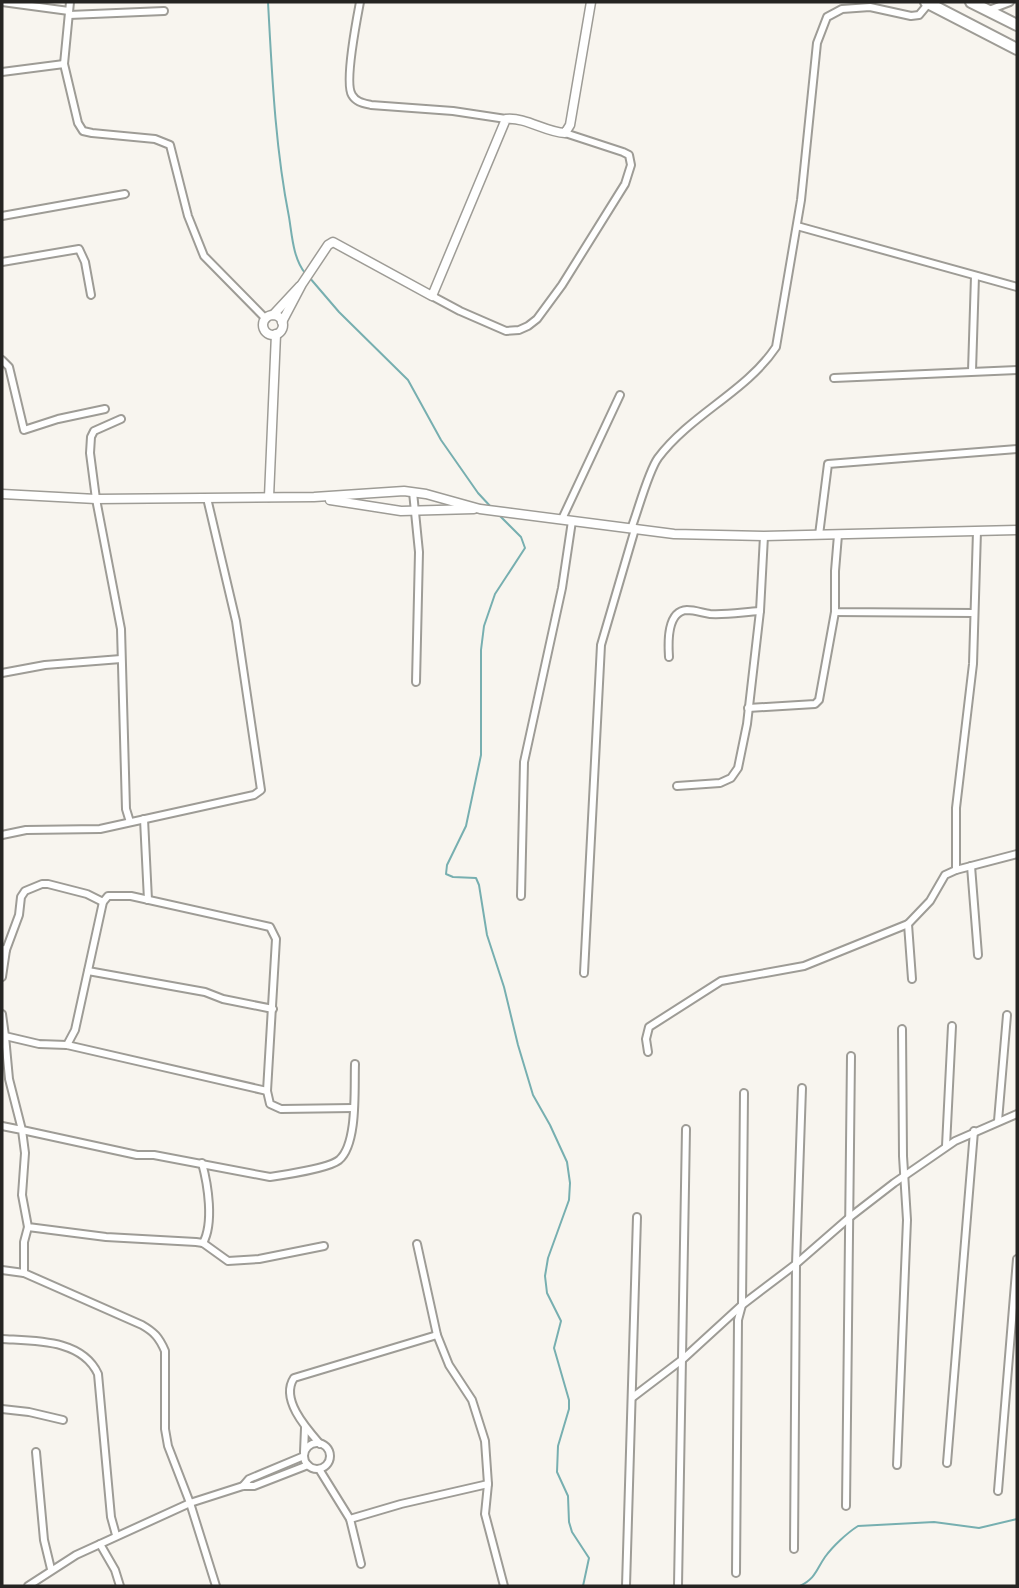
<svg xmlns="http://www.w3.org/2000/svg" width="1019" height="1588" font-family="'Open Sans',sans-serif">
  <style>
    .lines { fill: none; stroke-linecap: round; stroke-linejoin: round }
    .stream { stroke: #77afb0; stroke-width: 2 }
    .minor-casing { stroke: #9e9c96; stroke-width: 10 }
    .tertiary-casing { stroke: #9e9c96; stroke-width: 11 }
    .trunk-casing { stroke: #9e9c96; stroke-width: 14 }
    .minor { stroke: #fff; stroke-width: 6 }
    .tertiary { stroke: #fff; stroke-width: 8 }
    .trunk { stroke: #fff; stroke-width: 10 }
  </style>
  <rect width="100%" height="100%" fill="#f8f5ef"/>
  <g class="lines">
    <g class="stream">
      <path d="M268,2C272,74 275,146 289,217C292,235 293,258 305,273"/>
      <path d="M309,277L339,312L408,380L441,440L478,493L491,507"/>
      <path d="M500,516L521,537L525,548L495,594L484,626L481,650V755L466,826L447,865L446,874L453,877L476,878L479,885L487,935L504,987L518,1045L533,1095L550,1125L567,1162L570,1183L569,1200L548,1258L545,1276L547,1293L561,1321L554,1348L569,1400V1409L558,1446L557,1472L568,1496L569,1522L572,1532L589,1558L583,1586"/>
      <path d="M800,1586C816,1578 816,1570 825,1557C833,1546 847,1533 858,1526L934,1522L979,1528L1017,1519"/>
    </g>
    <g class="minor-casing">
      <g id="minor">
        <path d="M2,2L69,11"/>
        <path d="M70,2L64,64L78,123L83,131L92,133L155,139L170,145L188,216L204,256L266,319"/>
        <path d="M360,2C357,18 344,83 352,95C356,102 363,103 371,105L453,111L506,119"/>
        <path d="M989,10L1010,2"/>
        <path d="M69,15L164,11"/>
        <path d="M2,72L64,64"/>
        <path d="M2,216L125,194"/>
        <path d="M797,226L1017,287"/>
        <path d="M2,262L79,249L85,262L91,295"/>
        <path d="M432,296L460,311L506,331L519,330L528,326L537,319L562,285L625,184L631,165L629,155L623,152L565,133"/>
        <path d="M2,360L9,367L24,430L58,419L105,409"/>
        <path d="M972,371L975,276"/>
        <path d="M834,378L1017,370"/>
        <path d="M121,419L94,431L91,437L90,453L96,499L121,629L126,809L130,822"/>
        <path d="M413,492L419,552L416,682"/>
        <path d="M562,519L620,395"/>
        <path d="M631,529C638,511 648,472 658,458C691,414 746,392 776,347L801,200L817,43L827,17L842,9L870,7L911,16L919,15L929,3"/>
        <path d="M819,535L828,464L1017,449"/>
        <path d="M838,535L835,571V612L974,613"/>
        <path d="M669,657C668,642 667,611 687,610C695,610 703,613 710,614C727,615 743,612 760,611"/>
        <path d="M2,673L45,665L121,659"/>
        <path d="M748,708L815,704L819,700L835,612"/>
        <path d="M677,786L720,783L731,778L738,768L747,724L760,611L764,536"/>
        <path d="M144,819L148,900"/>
        <path d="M2,835L26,830L100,829L254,795L261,790L236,621L207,498"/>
        <path d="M971,866L978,955"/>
        <path d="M956,870V808L973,664L977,531"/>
        <path d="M521,896L524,762L562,588L572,521"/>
        <path d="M908,924L912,979"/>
        <path d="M2,949L6,950L19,915L21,897L25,891L42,884H48L87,894L103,902"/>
        <path d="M88,971L205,992L223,999L273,1009"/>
        <path d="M584,973L601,645L635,529"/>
        <path d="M2,977L6,950"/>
        <path d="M2,1014L5,1036L39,1044L67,1045L267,1091"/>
        <path d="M5,1036L9,1079L22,1130L137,1155H154L270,1177C284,1175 329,1168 339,1160C358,1144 354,1088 355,1064"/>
        <path d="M67,1045L75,1030L103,902L108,896H131L270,927L276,939L267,1091L270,1104L281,1109L353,1108"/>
        <path d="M648,1052L646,1039L649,1027L721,981L804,966L908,924L930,901L945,875L956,870L1017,854"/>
        <path d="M998,1121L1007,1015"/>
        <path d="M2,1126L22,1130L25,1153L22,1195L28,1227L106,1237L196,1242L203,1243L228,1261L259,1259L324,1246"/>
        <path d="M946,1146L952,1026"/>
        <path d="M202,1163C208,1185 214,1223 203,1243"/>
        <path d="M417,1244L437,1335L449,1365L472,1400L485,1441L488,1484L485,1514L504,1586"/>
        <path d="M2,1270L24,1273L142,1325C154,1332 159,1337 165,1351V1429L168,1446L190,1503L216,1586"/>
        <path d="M24,1273V1242L28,1227"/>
        <path d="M2,1339C35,1341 82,1339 98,1374L111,1517L116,1535"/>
        <path d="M633,1397L683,1359L742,1305L796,1264L850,1217L894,1183L955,1141L1017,1114"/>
        <path d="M2,1409L29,1412L63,1420"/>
        <circle cx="317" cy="1456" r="13"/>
        <path d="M320,1444C306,1428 280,1399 294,1378L437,1335"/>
        <path d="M36,1452L44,1540L51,1569"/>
        <path d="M304,1452L305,1428"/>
        <path d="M947,1463L974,1131"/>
        <path d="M897,1465L907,1220L903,1156L902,1029"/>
        <path d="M319,1469L350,1519L361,1564"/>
        <path d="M243,1486L249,1479L304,1456"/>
        <path d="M998,1491L1017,1259"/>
        <path d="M846,1506L851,1056"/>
        <path d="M350,1519L401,1504L488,1484"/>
        <path d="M100,1544L115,1570L120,1586"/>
        <path d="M794,1549L796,1264L802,1088"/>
        <path d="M736,1573L738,1320L742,1305L744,1093"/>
        <path d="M28,1586L76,1555L190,1503L243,1486H254L308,1465"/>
        <path d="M626,1586L637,1217"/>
        <path d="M678,1586L686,1129"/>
      </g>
    </g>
    <g class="tertiary-casing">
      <g id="tertiary">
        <path d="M273,315L300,286"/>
        <circle cx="273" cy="325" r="10"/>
        <path d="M282,322L302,284L328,245L333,242L432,296L506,119C526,117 545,132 565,133L570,125L591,2"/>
        <path d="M2,494L96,499L314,497L404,491L426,494L480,509L674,534L764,536L1017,530"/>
        <path d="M269,497L276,334"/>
        <path d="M330,500L401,511L474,509"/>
      </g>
    </g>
    <g class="trunk-casing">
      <g id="trunk">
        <path d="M926,2L1017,49"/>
        <path d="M971,2L1017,25"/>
      </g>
    </g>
    <use href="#minor" class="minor"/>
    <use href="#tertiary" class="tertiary"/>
    <use href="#trunk" class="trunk"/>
  </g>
  <rect width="1019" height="1588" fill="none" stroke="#252422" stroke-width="7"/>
</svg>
